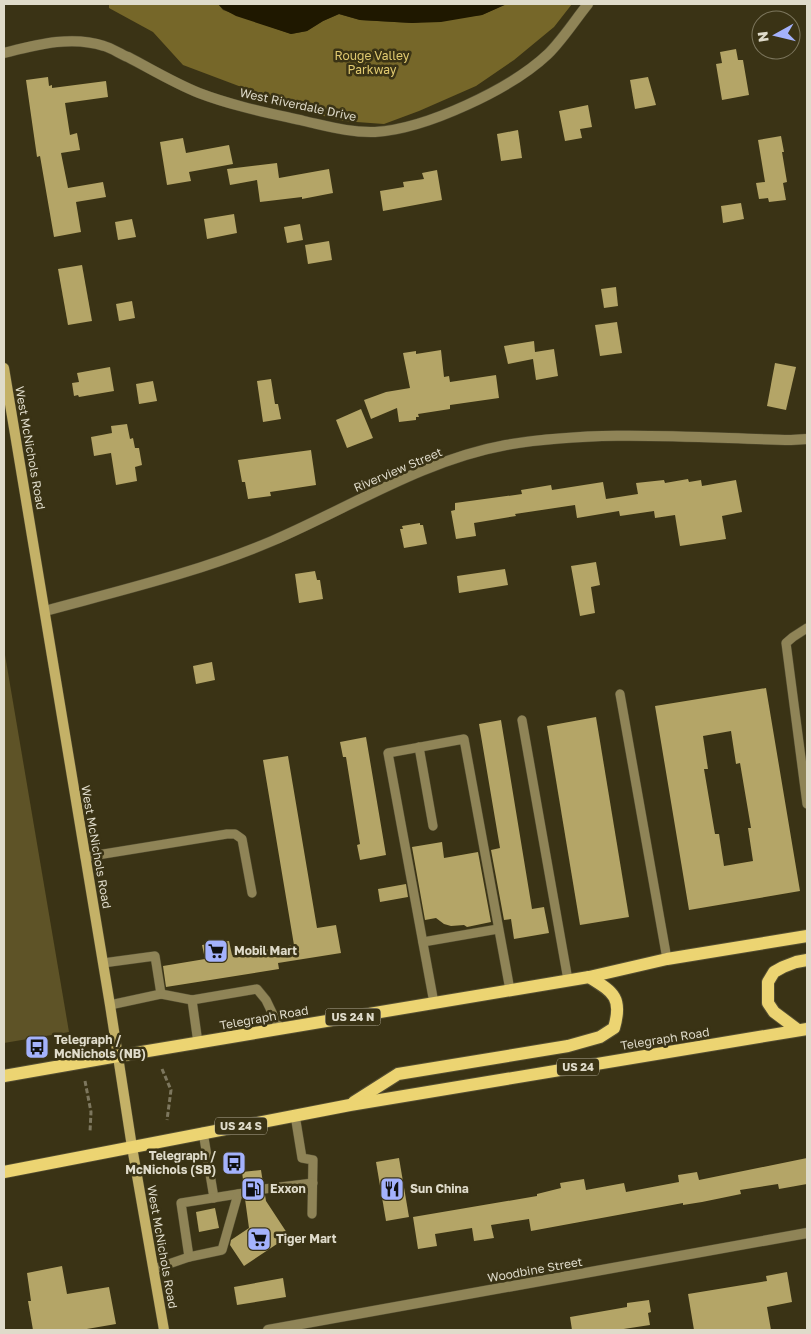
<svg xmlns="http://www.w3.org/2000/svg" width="811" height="1334" font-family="'Golos Text',sans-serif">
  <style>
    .green { fill: #5e5327 }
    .forest { fill: #766729 }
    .water { fill: #1f1800 }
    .building { fill: #b4a567; fill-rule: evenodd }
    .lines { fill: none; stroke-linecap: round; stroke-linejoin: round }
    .lane-casing { stroke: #544e32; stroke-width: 10 }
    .street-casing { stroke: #544e32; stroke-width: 11 }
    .secondary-casing { stroke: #544e32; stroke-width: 11 }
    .primary-casing { stroke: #544e32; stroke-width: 14 }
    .path { stroke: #7d775e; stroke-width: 3; stroke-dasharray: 5 2.5; stroke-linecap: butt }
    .lane { stroke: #8f8457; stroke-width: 9 }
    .street { stroke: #8f8457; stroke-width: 10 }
    .secondary { stroke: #c4b167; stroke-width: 10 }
    .primary { stroke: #ecd472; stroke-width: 12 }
    .labels { text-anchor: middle; stroke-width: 5; stroke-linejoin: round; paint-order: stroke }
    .shield { fill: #3a3315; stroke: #aea994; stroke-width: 1 }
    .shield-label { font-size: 11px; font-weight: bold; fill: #dfdbca }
    .park-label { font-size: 12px; fill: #e1ca70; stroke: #3a3315 }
    .street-label { font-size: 12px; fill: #dfdbca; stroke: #3a3315 }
    .poi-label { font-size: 12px; font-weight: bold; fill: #dfdbca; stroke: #3a3315; text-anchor: start }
  </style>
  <rect width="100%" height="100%" fill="#3a3315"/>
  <path class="green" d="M4,649L69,1032L4,1043Z"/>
  <path class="forest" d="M109,4H218L223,10L291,34L307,31L323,21L339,14L360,20L412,23L482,15L506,4H572L554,27L514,60L476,86L419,111L384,124L343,121L305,111L183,65L153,32L109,8Z"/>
  <path class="water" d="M218,4H507L482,15L441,22L412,23L360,20L339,14L323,21L307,31L291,34L236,16L223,9Z"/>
  <g class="building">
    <path d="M736,49L738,60H743L749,95L722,100L716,64L722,63L720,52Z"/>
    <path d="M48,77L49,86L52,85V88L106,81L108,97L65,103L70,135L77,133L80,150L61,153L68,188L103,182L106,197L76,202L81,232L54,237L40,156L37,157L26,80Z"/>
    <path d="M648,77L656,105L635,109L630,80Z"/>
    <path d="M588,105L592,127L580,129L582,138L565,141L559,111Z"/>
    <path d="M518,130L522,158L501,161L497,134Z"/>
    <path d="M781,136L784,152H782L787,182L783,183L786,200L769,202L768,198L759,199L756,183L765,182L758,140Z"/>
    <path d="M183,138L186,153L229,145L233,164L189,172L191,181L167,185L160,142Z"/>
    <path d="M277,163L279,178L329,169L333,193L302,199V197L260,202L257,180L230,185L227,169Z"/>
    <path d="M437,170L442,200L383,211L380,191L404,187L403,182L424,179L422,173Z"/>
    <path d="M741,203L744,219L723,223L721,206Z"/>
    <path d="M234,214L237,233L207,239L204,219Z"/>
    <path d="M132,219L136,237L118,240L115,222Z"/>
    <path d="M300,224L303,240L287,243L284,227Z"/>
    <path d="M329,241L332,260L308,264L305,245Z"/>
    <path d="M82,265L92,321L68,325L58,269Z"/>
    <path d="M616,287L618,306L604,308L601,289Z"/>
    <path d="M132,301L135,318L119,321L116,304Z"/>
    <path d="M617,322L622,353L600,356L595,325Z"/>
    <path d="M534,341L535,352L554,349L558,376L536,380L533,359L508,364L504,346Z"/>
    <path d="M441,350L444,377L449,376L450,382L496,375L499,398L450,405V409L418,414L419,417H416V420L399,422L397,408L371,419L364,400L386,392L410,388L403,353L416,351V354Z"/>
    <path d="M775,363L796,367L786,410L767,406Z"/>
    <path d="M110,367L114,391L79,397L78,395L74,396L72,383L79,382L77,373Z"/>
    <path d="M271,379L275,404H278L281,419L263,422L257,381Z"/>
    <path d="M153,381L157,401L139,404L136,384Z"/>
    <path d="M361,409L373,438L347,448L336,420Z"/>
    <path d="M127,424L130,439L133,438L135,448H139L142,465L135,467L137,481L116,485L111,453L94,456L91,437L112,433L111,426Z"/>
    <path d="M311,450L316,485L270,492L271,496L248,499L245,482H242L238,460Z"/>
    <path d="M688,479L689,482L701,480L702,486L736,480L742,512L722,516L726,539L680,546L675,515L655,518L654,511L620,516L619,511L577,518L575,505L515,514L516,516L474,523L476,536L456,539L451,511L455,510V503L522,494L521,490L551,485L552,490L603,482L606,499L638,494L636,483L664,480L665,483Z"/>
    <path d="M420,523V525H423L427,544L404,548L400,529H403L402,526Z"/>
    <path d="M596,562L600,585L591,587L595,613L580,616L571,566Z"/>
    <path d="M505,569L508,585L459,593L457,576Z"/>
    <path d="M315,571L317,580H320L323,599L299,603L295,574Z"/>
    <path d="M212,662L215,680L196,684L193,666Z"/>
    <path d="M766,688L800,891L689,910L655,706ZM731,731L736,764L740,763L751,828H748L753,861L724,866L719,834H715L704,769H708L703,736Z"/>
    <path d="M596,717L629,917L580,925L547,726Z"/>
    <path d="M501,720L532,909L544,907L549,933L514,939L511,919L504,920L491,850L500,848L479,724Z"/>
    <path d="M366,737L386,855L360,860L357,845L360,844L346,757H343L340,742Z"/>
    <path d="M288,756L317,928L336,925L341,953L278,963L279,969L166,987L163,966L205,959L202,945L229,941L232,955L294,945L263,760Z"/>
    <path d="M442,842L444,858L478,852L491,922L467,927L464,925L451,926L444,924L436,918L425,920L412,847Z"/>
    <path d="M406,884L408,897L380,902L378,889Z"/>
    <path d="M399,1158L409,1217L386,1221L376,1162Z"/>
    <path d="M807,1158V1184L779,1189L778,1184L740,1190L741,1194L702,1202L683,1205V1203L531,1231L529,1219L491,1225L494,1238L474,1241L472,1228L435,1234L437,1246L418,1249L413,1217L537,1196V1194L561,1188L560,1183L584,1179L586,1190L624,1183L626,1192L679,1182L678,1175L697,1172L699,1180Z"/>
    <path d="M261,1170L263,1183L258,1186L259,1192L265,1195L266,1201L289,1236L244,1266L230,1245L231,1240L249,1228L245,1199L248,1198L250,1193L248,1189L244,1187L242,1172Z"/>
    <path d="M215,1208L219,1228L199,1232L196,1212Z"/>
    <path d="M62,1266L67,1294L109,1287L116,1324L81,1330H33L28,1301H31L27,1273Z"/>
    <path d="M787,1272L792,1302L767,1307L771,1330H694L688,1294L767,1281L766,1276Z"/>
    <path d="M283,1278L286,1297L237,1305L234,1287Z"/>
    <path d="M649,1300L651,1312L648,1313L650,1325L617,1330H572L570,1317L627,1307V1303Z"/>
  </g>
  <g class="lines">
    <g class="lane-casing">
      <g id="lane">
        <path d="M807,628L793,637L786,643L807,804"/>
        <path d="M620,694L667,959"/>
        <path d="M522,720L568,980"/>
        <path d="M419,747L433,826"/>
        <path d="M85,857L227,834H235L242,839L252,893"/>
        <path d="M423,942L498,929"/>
        <path d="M103,963L155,956L161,994L110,1005"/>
        <path d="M161,994L192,1000L257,989L266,1000L280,1029"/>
        <path d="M192,1000L198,1043"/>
        <path d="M434,1003L388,753L464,739L510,990"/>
        <path d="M295,1115L302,1158L313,1160L312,1214"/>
        <path d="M203,1132L214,1198"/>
        <path d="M264,1189L313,1183"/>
        <path d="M189,1257L181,1203L244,1193"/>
        <path d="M154,1269L189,1257L222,1250L238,1194"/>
      </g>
    </g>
    <g class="street-casing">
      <g id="street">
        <path d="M4,53C36,45 71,35 104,46C112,48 120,54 128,57C151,69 174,83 199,93C233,106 269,113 304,121C327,126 351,133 375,132C426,129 511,89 548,54C563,39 575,20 588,4"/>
        <path d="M45,611C122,590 199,572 272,541C349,508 423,460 506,445C600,429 696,438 791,440L807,439"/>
        <path d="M268,1330L807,1233"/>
      </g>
    </g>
    <g class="secondary-casing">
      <path id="secondary" d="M4,368L110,1005L132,1147L164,1330"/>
    </g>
    <g class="primary-casing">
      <g id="primary">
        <path d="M798,1030L774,1012L768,1003V982L774,972L783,967L796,962L807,960"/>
        <path d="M4,1076L118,1056L589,977L667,959L807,936"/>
        <path d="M354,1102L398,1074L568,1046L600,1037L614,1028C623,997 613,992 589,977"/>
        <path d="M4,1172L350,1105L807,1029"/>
      </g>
    </g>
    <g class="path">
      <path d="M162,1069L171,1090L167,1120"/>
      <path d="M85,1081L91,1112L90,1132"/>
    </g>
    <use href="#lane" class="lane"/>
    <use href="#street" class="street"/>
    <use href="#secondary" class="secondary"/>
    <use href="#primary" class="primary"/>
  </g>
  <defs>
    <g id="supermarket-square" transform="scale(1.25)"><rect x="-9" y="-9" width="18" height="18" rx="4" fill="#a4b2fc" stroke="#3a3315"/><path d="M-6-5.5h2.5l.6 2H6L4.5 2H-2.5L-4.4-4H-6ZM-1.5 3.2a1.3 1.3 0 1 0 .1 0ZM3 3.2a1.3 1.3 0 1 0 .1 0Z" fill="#111"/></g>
    <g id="bus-square" transform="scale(1.25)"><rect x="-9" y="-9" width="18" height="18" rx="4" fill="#a4b2fc" stroke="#3a3315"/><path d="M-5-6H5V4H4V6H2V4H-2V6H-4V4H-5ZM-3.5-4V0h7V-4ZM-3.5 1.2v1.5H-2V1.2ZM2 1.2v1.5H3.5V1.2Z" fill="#111"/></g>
    <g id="fuel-square" transform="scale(1.25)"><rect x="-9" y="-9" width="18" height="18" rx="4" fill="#a4b2fc" stroke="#3a3315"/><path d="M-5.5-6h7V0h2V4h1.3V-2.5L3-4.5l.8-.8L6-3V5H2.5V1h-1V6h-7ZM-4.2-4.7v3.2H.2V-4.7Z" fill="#111"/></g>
    <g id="restaurant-square" transform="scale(1.25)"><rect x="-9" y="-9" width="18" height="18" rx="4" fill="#a4b2fc" stroke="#3a3315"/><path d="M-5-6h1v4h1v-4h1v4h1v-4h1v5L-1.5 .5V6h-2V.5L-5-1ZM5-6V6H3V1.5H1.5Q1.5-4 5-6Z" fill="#111"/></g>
  </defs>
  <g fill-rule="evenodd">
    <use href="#supermarket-square" x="216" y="951"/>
    <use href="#bus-square" x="37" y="1047"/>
    <use href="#bus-square" x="234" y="1163"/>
    <use href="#fuel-square" x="253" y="1189"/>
    <use href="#restaurant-square" x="392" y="1189"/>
    <use href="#supermarket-square" x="259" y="1239"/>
  </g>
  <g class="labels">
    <g class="shield">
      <rect x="325.5" y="1008.5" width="55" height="17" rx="4"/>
      <rect x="557" y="1058.5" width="42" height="17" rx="4"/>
      <rect x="215" y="1117.5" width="52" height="17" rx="4"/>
    </g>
    <g class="shield-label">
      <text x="353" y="1021">US 24 N</text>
      <text x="578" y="1071">US 24</text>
      <text x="241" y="1130">US 24 S</text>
    </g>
    <g class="park-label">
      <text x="372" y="60">Rouge Valley<tspan x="372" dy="14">Parkway</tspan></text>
    </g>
    <g class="street-label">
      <text transform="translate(298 105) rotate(12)" y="4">West Riverdale Drive</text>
      <text transform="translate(30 448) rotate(80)" y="4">West McNichols Road</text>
      <text transform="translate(398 470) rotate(-23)" y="4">Riverview Street</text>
      <text transform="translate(96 847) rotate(80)" y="4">West McNichols Road</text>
      <text transform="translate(264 1018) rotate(-10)" y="4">Telegraph Road</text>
      <text transform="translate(665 1039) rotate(-9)" y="4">Telegraph Road</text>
      <text transform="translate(162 1247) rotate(80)" y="4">West McNichols Road</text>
      <text transform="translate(535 1270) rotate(-10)" y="4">Woodbine Street</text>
    </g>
    <g class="poi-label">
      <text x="234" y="955">Mobil Mart</text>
      <text x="54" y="1044">Telegraph /<tspan x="54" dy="14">McNichols (NB)</tspan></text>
      <text x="216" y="1160" text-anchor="end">Telegraph /<tspan x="216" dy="14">McNichols (SB)</tspan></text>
      <text x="270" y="1193">Exxon</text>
      <text x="410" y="1193">Sun China</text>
      <text x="276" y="1243">Tiger Mart</text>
    </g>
  </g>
  <rect width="811" height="1334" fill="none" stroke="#dfdbca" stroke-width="10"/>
  <g transform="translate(776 35) rotate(262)"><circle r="24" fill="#3a3315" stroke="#7c765d"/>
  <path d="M0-4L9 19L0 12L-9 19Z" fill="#a4b2fc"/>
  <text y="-8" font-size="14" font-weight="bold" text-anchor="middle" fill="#dfdbca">N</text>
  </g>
</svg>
